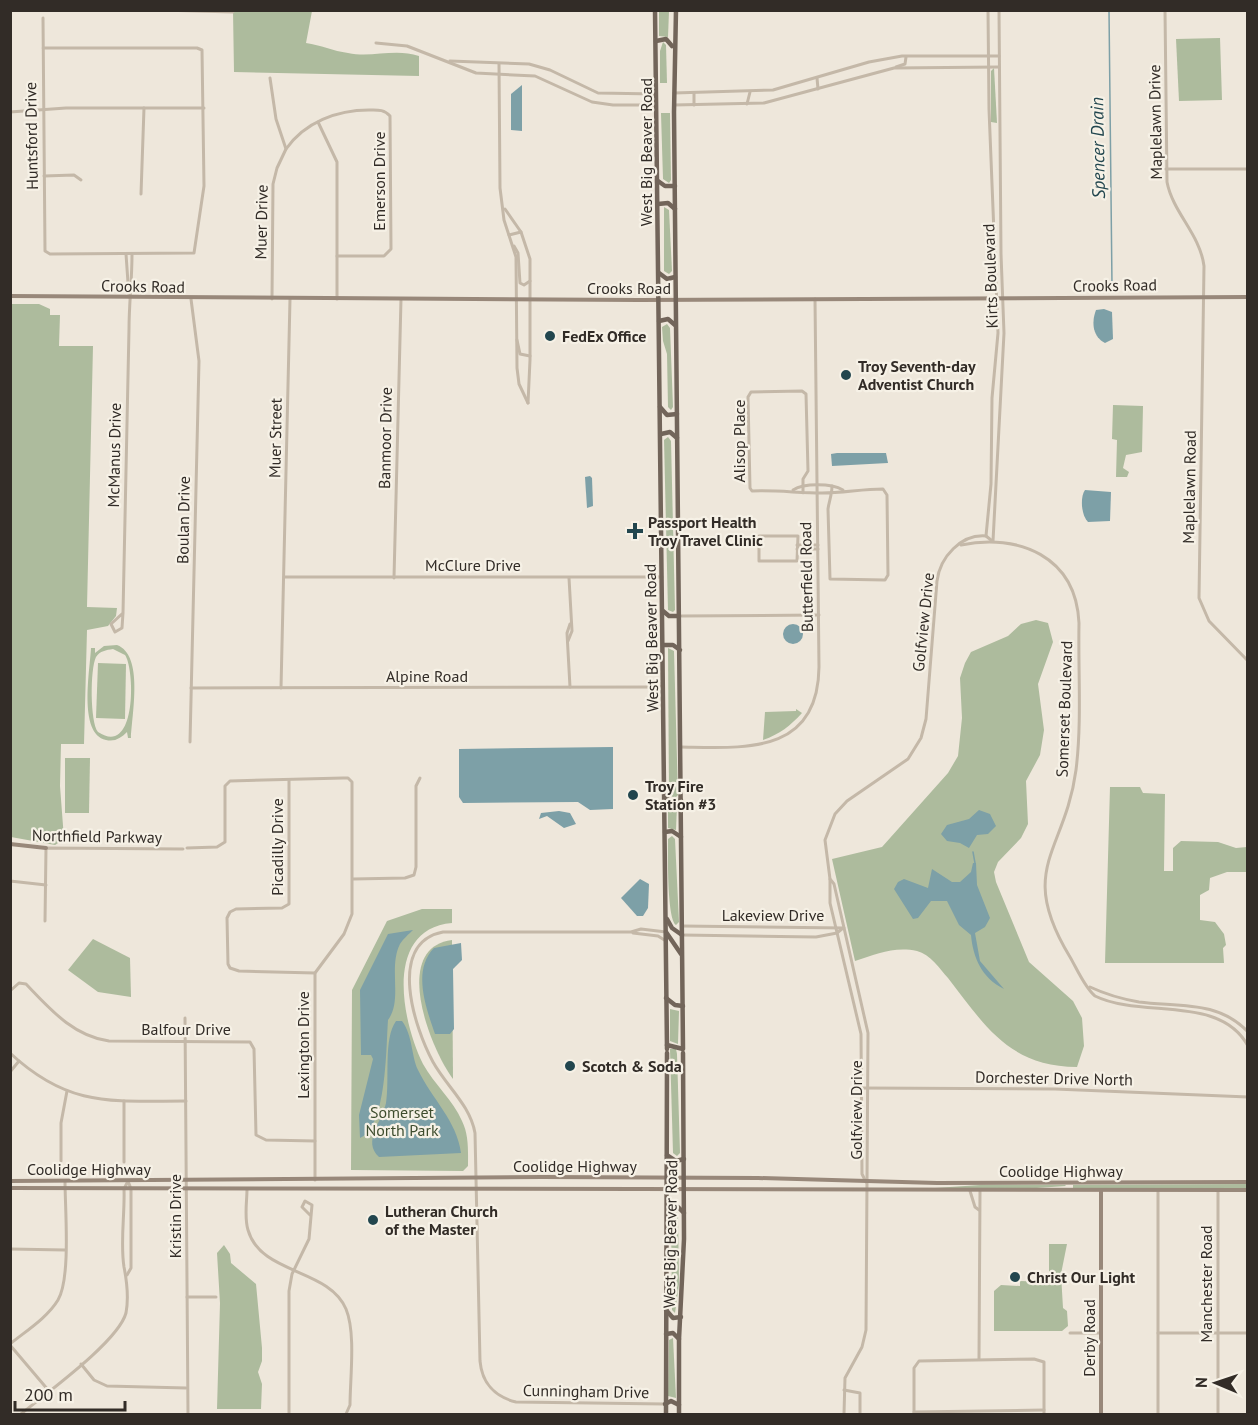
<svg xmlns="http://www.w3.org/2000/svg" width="1258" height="1425" font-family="'PT Sans',sans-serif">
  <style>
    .green { fill: #adbb9d; fill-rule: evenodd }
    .water { fill: #7da0a7 }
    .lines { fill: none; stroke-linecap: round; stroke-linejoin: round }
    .stream { stroke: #7da0a7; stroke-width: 1.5 }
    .street { stroke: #c4b8a8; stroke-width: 3 }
    .secondary { stroke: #98887a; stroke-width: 4 }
    .primary { stroke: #72655a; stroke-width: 4.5 }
    .poi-dot { fill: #22464e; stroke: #f6f1e6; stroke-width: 2 }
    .labels { text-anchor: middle; stroke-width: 4.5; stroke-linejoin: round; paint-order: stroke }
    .street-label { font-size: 16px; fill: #322c27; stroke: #f6f1e6 }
    .poi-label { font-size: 16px; font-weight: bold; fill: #322c27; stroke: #f6f1e6; text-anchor: start }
    .park-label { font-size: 16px; fill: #3e4d2e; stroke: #f6f1e6 }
    .water-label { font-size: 18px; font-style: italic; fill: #22464e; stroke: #f6f1e6 }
  </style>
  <rect width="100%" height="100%" fill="#eee7db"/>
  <g class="green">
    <path d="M233,11H312L306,43C321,45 333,51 348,53C372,58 395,48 419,56V76L234,72Z"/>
    <path d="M659,11H669L668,37L659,36Z"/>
    <path d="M1220,38L1222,100L1179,101L1176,39Z"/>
    <path d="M663,42L666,45L667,83H660V51Z"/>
    <path d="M994,68L997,123L991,122V71Z"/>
    <path d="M670,113L671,180L669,183L663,179L661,113Z"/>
    <path d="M664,207L669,210L672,271L669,274L664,271Z"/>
    <path d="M11,304H39L50,309V315H60L59,346H93L87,607L117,608L116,616L108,626L87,630L84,744H61L60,786L64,839L55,845L11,837Z"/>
    <path d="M667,324L670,328L673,407L671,410L668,407L667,354L663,341L662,327Z"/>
    <path d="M1113,405L1143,406L1142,452L1126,455L1123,468L1129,472L1127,477H1116L1117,440L1112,439Z"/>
    <path d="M668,437L671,441L675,610L673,612L668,610L664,440Z"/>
    <path d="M1036,620L1048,623L1053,642L1038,684L1044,730L1040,755L1026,781L1028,824L1021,838L998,862L994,872L996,882L1029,962L1073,1001L1082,1018L1084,1046L1077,1067C1009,1066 986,1027 948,978C940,969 930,954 917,951C895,946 876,954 855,961L832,859L882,847L948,773L958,756L962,718L960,678L965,663L971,652L1008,636L1021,624Z"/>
    <path d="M117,645C144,655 132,714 131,738H128L127,732C121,738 115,742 106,740C78,734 90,670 91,648H95V653L104,646ZM113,649L125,655C135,669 137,758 98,732C90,722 90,669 96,657C100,651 106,650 113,649Z"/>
    <path d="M668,648L674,651L678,795L675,798L669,795Z"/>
    <path d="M98,663L126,664L125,719L96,718Z"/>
    <path d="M796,709L802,713C790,726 780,734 763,740L765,712L796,711Z"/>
    <path d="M65,758H90L89,813H65Z"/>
    <path d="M1110,787H1140L1143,793L1165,794L1164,871H1173V848L1181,841L1218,842L1236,848L1247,847V872H1227L1210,878L1209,890L1200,895V920L1215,922L1224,934L1226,945L1223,948L1224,963H1105Z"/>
    <path d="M668,804L677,805L676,830L668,828Z"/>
    <path d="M672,836L675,839L679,922L676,925C667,919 668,855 668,839Z"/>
    <path d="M422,909H452V923C383,929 402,1022 423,1064C434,1084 453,1100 462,1121C469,1135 468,1151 468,1166L463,1171L351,1170L352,990L387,921Z"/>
    <path d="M93,939L130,958L131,997L98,992L68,970Z"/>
    <path d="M452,940L453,1079C431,1050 390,948 452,940Z"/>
    <path d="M670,1009L679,1011L678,1044L670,1041Z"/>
    <path d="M670,1049H676L677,1054L680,1153L677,1156L673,1153Z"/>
    <path d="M1248,1184L1247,1188H1073V1185Z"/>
    <path d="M980,1185H1065L1066,1186L1022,1189L935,1188Z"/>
    <path d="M675,1211L678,1214L679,1284L675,1313L672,1310L671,1214Z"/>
    <path d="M1049,1244H1067L1061,1274L1063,1308L1067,1311L1068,1326L1062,1331H994V1291L1001,1285L1020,1286V1281L1049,1282Z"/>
    <path d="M224,1245L230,1254L231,1263L256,1284L262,1348V1361L258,1372L262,1384L261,1409H217L220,1303L217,1253Z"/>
    <path d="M673,1338L676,1398L668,1396L669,1340Z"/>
  </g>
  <g class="water">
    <path d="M522,85V131L511,130V94Z"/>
    <path d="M1104,309L1112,312L1113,339L1105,343C1093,337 1091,323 1096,310Z"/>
    <path d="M837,453H886L888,463L832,466L831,454Z"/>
    <path d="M590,476L592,478L593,506L587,508L585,477Z"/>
    <path d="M1085,490L1111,492L1110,521L1088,522C1081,515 1080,497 1085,490Z"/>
    <circle cx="793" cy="634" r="10"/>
    <path d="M613,747V809L590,810L578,802L463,803L459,797V749Z"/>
    <path d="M979,810L990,814L996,826L988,834L977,835L969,848L960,843L947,841L941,834L947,825L969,819Z"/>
    <path d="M559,811L570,813L576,824L564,828L547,816L539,819L541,813Z"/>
    <path d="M973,863H976L977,885L990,918L985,927L975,933L980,961L1004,989C982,978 973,958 971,935L959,925L947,901H931L918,918L913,919L894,889L898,882L904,879L928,888L932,869L952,882H960L971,872Z"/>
    <path d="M640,879L649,884L648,908L643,916H637L621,898Z"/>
    <path d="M413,930C409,934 403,939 400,944C388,968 403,1000 388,1020C386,1047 387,1127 360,1138L359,1115L373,1059L371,1055H361L360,990L388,934Z"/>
    <path d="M461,943L462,960L453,969L454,1029L450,1034H435C426,1008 412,970 434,948Z"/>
    <path d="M396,1021H402C413,1036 411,1055 418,1070C432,1099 457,1121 461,1153L379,1157C362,1141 382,1122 386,1103C390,1080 383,1039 396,1021Z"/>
  </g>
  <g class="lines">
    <g class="stream">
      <path d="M1109,10L1112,286"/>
      <path d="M973,852L975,863"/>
    </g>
    <g class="street">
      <path d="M160,10L233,12"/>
      <path d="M1165,10L1167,182C1173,213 1200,234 1204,266L1199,598L1209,621L1248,661"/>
      <path d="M43,18L45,251L50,254L194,253L204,186L202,50L197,48H43"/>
      <path d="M376,43L407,46L476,73L535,76L592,102L613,105H656"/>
      <path d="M450,61L529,64L550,70L598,93L656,94"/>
      <path d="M499,64L500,188L504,220L516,257L517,368L519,384L528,403"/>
      <path d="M896,67L905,64L906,57"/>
      <path d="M270,78L276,119L286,149L277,168L273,184L272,299"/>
      <path d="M817,78L818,89"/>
      <path d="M674,93L773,90L869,62L902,56H999"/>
      <path d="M747,104L750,92"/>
      <path d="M674,105L764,103L894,68L999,67"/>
      <path d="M694,105V93"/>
      <path d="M10,112L66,108H204"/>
      <path d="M318,122L337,162V299"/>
      <path d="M286,149C305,122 337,110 369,110C377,110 384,109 390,116L391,249L384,256H337"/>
      <path d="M1166,169H1248"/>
      <path d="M44,176L74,175L81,180"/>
      <path d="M141,194L144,108"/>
      <path d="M505,209L521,232L530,259V360L528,403"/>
      <path d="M509,235L521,232"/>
      <path d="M514,246L518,253L520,283L524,285L530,281"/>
      <path d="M126,254L129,297"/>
      <path d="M517,340L520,354L530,356"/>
      <path d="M793,490C804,483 831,483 843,490"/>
      <path d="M803,493V479L808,471L806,394L802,391L751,392L748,397L750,488L752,491C776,490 799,493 822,493C843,493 862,489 883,489L887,495L888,575L885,580L830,579L828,509C829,501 832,495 832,486"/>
      <path d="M759,536H798L797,561H759Z"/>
      <path d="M986,536L991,484L992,398L998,333L989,109L988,10"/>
      <path d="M993,541L1004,333L1001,254L999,10"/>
      <path d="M797,545H818"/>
      <path d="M961,545C1018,533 1076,556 1079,623C1078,671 1082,722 1076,770C1065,853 1016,868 1070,957C1077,969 1085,988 1095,996C1142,1019 1220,994 1248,1046"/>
      <path d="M797,549H818"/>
      <path d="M284,577H662"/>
      <path d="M394,578L401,299"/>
      <path d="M123,613L111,624L115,632L122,628L123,613L129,329C129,304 132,280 132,255"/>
      <path d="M680,616L819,615"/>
      <path d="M568,641L572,631L569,578"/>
      <path d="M570,687L567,633L570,624"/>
      <path d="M191,688L662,687"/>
      <path d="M281,688L290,299"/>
      <path d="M190,742L199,361L191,299"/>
      <path d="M681,747C745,748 818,755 819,667L815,299"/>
      <path d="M289,780V904L282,908L236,909L230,912L227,918L228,964L230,968L239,971L315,973"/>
      <path d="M187,848L217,847L225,842V786L230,781L343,778H348L352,782V914L344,934L315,973V1180"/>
      <path d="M353,879L405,878L414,875L416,867V786L420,778"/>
      <path d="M830,879V903L861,1034L862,1174L866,1182"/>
      <path d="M10,881L46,885"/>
      <path d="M45,921L46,848L183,849"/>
      <path d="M682,926L844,928"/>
      <path d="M633,933L658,936L666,941"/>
      <path d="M682,935L816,937L837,933L843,928"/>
      <path d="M1090,987C1105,994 1122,999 1139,1002C1178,1007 1218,1000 1248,1032"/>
      <path d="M10,991L19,983L26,984C50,1009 73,1036 109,1041L250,1042L254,1049L256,1135L266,1140L315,1141"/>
      <path d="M185,1018L188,1414"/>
      <path d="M10,1053C69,1108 112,1101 186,1101"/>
      <path d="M10,1072L19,1061"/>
      <path d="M861,1088L1055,1089L1248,1097"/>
      <path d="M124,1101V1162"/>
      <path d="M61,1161V1123L67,1091"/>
      <path d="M247,1189C247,1202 244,1217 248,1230C261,1275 329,1268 346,1309C356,1333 350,1379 350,1405L346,1414"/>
      <path d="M970,1191L975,1207L979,1210"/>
      <path d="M10,1249L65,1250"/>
      <path d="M127,1275L131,1268V1189L128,1181"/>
      <path d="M187,1297H216"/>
      <path d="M1070,1333H1101"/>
      <path d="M1158,1333H1248"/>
      <path d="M10,1344C26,1331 47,1318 58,1300C71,1278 65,1209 65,1181"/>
      <path d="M10,1345L49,1391"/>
      <path d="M979,1359L980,1191"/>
      <path d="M81,1364L94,1380L107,1386L186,1388"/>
      <path d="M844,1390L860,1393V1414"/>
      <path d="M665,1404L516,1402C495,1397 482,1383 480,1361L475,1133C470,1105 447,1087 433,1062C415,1029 386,943 443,932H631L641,929L666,932"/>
      <path d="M914,1412L1044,1410"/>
      <path d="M21,1414C45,1394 118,1342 126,1313C129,1297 127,1282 124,1267C120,1242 125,1214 124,1189L128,1181"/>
      <path d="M289,1414V1291L292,1274L309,1239L312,1205L305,1201L302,1207L310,1215"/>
      <path d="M844,1414L845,1378L862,1347L866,1330L868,1033L834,884L830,879L825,840L835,814L847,801L908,759L921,738L926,719L937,581C940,557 961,534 986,536L991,540"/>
      <path d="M914,1414V1368L919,1361L1034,1359L1044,1362V1414"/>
      <path d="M1158,1414V1190"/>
      <path d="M1218,1414V1190"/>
    </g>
    <g class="secondary">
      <path d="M10,296L639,300L1248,297"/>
      <path d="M10,844L46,848"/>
      <path d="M10,1181L542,1177L758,1178L937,1183L1248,1182"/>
      <path d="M10,1188L1248,1190"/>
      <path d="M1101,1414V1190"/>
    </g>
    <g class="primary">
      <path d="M655,10L667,1049"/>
      <path d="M656,41L666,39L672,46"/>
      <path d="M658,181L665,186H675"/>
      <path d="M658,204L668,203L675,209"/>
      <path d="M659,273L667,279L675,277"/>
      <path d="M659,321L668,319L675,325"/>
      <path d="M660,407L667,415L677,414"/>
      <path d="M661,434L670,432L677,438"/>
      <path d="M663,611L669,616H679"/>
      <path d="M663,645H673L680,650"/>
      <path d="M665,797L673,803L681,800"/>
      <path d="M665,832L672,831L681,837"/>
      <path d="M667,919L672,928L682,935"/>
      <path d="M666,932L681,954"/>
      <path d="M666,998L675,1005L683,1006"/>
      <path d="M667,1045L683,1049L674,112L676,10"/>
      <path d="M667,1155L676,1161L684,1159"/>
      <path d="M668,1208L678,1207L684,1213"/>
      <path d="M666,1310L673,1318L681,1317"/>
      <path d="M666,1334L673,1333L679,1339"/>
      <path d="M665,1404L671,1401L679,1405"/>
      <path d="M666,1414L667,1053"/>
      <path d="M679,1414V1339L684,1239L683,1053"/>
    </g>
  </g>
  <g class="poi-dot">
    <circle cx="550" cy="336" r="6"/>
    <circle cx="846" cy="375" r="6"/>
    <path d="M632 522h6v6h6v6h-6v6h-6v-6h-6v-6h6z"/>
    <circle cx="633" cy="795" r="6"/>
    <circle cx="570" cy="1066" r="6"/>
    <circle cx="373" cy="1220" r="6"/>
    <circle cx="1015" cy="1277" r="6"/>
  </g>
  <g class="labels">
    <g class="street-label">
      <text transform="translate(1155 122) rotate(-91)" y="6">Maplelawn Drive</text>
      <text transform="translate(31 136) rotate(-91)" y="6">Huntsford Drive</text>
      <text transform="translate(646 152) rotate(-90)" y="6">West Big Beaver Road</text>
      <text transform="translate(379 181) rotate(-90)" y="6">Emerson Drive</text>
      <text transform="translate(261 222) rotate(-89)" y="6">Muer Drive</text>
      <text transform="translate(990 276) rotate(-92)" y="6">Kirts Boulevard</text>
      <text transform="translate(1115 285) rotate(-1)" y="6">Crooks Road</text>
      <text transform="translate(143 286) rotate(1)" y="6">Crooks Road</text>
      <text x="629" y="294">Crooks Road</text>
      <text transform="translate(275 438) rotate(-89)" y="6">Muer Street</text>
      <text transform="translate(385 438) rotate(-89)" y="6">Banmoor Drive</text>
      <text transform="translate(739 441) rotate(-90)" y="6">Alisop Place</text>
      <text transform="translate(114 455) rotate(-89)" y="6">McManus Drive</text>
      <text transform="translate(1189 487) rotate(-89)" y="6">Maplelawn Road</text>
      <text transform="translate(183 520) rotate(-89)" y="6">Boulan Drive</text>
      <text x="473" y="571">McClure Drive</text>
      <text transform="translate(806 577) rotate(-91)" y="6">Butterfield Road</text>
      <text transform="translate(923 622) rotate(-84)" y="6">Golfview Drive</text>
      <text transform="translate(651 638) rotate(-91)" y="6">West Big Beaver Road</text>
      <text x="427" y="682">Alpine Road</text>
      <text transform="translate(1064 709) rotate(-88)" y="6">Somerset Boulevard</text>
      <text transform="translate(97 836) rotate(1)" y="6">Northfield Parkway</text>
      <text transform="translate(277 847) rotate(-90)" y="6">Picadilly Drive</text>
      <text x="773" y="921">Lakeview Drive</text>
      <text x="186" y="1035">Balfour Drive</text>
      <text transform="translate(303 1045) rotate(-90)" y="6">Lexington Drive</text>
      <text transform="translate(1054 1078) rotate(1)" y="6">Dorchester Drive North</text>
      <text transform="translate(856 1110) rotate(-90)" y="6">Golfview Drive</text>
      <text x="575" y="1172">Coolidge Highway</text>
      <text x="89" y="1175">Coolidge Highway</text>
      <text x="1061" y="1177">Coolidge Highway</text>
      <text transform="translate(175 1216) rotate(-90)" y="6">Kristin Drive</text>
      <text transform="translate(670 1234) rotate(-89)" y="6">West Big Beaver Road</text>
      <text transform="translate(1206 1284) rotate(-90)" y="6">Manchester Road</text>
      <text transform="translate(1089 1338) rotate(-90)" y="6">Derby Road</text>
      <text transform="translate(586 1391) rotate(1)" y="6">Cunningham Drive</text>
    </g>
    <g class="poi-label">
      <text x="562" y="342">FedEx Office</text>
      <text x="858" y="372">Troy Seventh-day<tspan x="858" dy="18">Adventist Church</tspan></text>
      <text x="648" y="528">Passport Health<tspan x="648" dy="18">Troy Travel Clinic</tspan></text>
      <text x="645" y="792">Troy Fire<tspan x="645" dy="18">Station #3</tspan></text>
      <text x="582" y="1072">Scotch &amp; Soda</text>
      <text x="385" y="1217">Lutheran Church<tspan x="385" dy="18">of the Master</tspan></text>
      <text x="1027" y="1283">Christ Our Light</text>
    </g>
    <g class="park-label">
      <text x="402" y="1118">Somerset<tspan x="402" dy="18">North Park</tspan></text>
    </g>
    <g class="water-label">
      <text transform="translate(1098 148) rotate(-91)" y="6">Spencer Drain</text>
    </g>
  </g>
  <rect width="1258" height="1425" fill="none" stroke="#322c27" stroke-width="24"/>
  <g transform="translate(1216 1383) rotate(272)" stroke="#f6f1e6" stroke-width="4.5" paint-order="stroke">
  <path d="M0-4.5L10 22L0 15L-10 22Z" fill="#322c27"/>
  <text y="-9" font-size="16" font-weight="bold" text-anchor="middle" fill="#322c27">N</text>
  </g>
  <path d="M15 1401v9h110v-9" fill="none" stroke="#322c27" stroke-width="3"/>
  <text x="24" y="1401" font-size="18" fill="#322c27" stroke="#f6f1e6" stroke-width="4.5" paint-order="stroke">200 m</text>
</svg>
